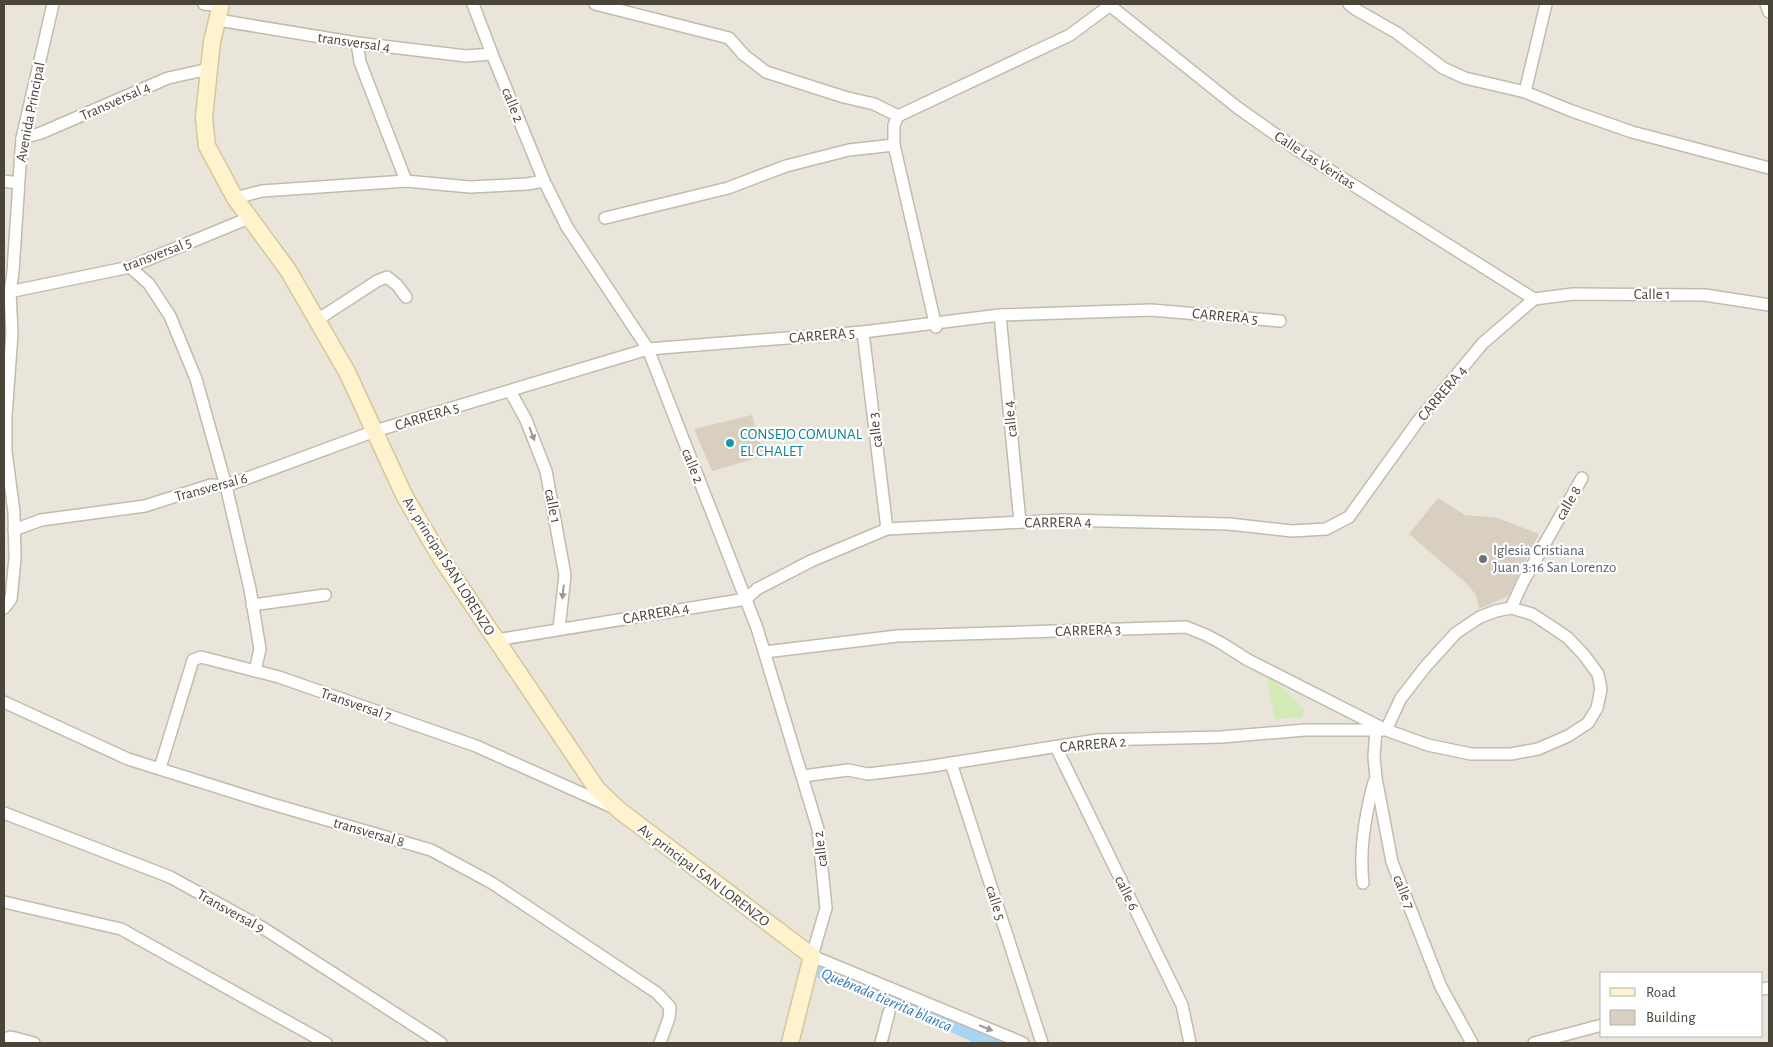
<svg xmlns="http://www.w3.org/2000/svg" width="1773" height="1047" font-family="'Alegreya Sans',sans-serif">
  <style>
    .residential { fill: #eae5da; fill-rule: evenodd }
    .green { fill: #d2eab5 }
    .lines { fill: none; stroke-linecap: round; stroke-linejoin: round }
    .canal { stroke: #a9d4f2; stroke-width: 15 }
    .building { fill: #d8cfc1 }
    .minor-casing { stroke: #c2bbae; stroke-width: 14 }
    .secondary-casing { stroke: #d6c79b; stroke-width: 19 }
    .minor { stroke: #fff; stroke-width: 11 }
    .secondary { stroke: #fff3cd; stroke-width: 16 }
    .oneway { fill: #9c9892 }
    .culture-dot { fill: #0f9aa8; stroke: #fff; stroke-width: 2 }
    .worship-dot { fill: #6b7280; stroke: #fff; stroke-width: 2 }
    .labels { text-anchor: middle; stroke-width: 4.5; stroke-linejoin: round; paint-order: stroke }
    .street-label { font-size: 15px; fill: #4b4439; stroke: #fff }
    .culture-label { font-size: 15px; fill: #0d838f; stroke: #fff; text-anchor: start }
    .worship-label { font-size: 15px; fill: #5b616d; stroke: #fff; text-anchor: start }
    .water-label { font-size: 16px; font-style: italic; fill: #2e7ab2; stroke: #fff }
  </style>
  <rect width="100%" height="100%" fill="#f6f3ec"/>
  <path class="residential" d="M4,4H1769V1043H4ZM1602,973H1762V1036H1602Z"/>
  <path class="green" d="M1269,677L1299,704L1304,710L1302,717L1275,719L1267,679Z"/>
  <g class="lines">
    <path class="canal" d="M809,966L925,1012L993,1043"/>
  </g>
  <g class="building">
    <path d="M752,415L764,456L712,471L694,429Z"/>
    <path d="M1438,498L1465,515L1498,518L1539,534L1508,596L1479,609L1476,595L1466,583L1409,534Z"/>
  </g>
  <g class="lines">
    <g class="minor-casing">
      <g id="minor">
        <path d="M204,4L221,6"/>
        <path d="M473,4L492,54L544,181L567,227L648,349L757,628L818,829L826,908L812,956L1023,1043"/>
        <path d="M595,4L729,38L744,55L766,72L844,97L874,104L898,116"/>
        <path d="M1108,4L1238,108L1296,149L1534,299"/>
        <path d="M1349,4L1355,9L1397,33L1443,68L1465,78L1525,92L1572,111L1632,132L1769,168"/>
        <path d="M1766,4L1769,12"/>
        <path d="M218,20L357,43L466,56L492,54"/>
        <path d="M357,43L360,62L406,181"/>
        <path d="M1525,92L1546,4"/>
        <path d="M22,138L41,133L168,78L209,69"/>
        <path d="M4,181L18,183"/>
        <path d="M235,198L262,191L406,181L470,187L527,184L544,181"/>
        <path d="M605,218L728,188L786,166L849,150L894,145"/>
        <path d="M130,267L149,284L170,316L196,379L226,486L250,589L260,649L255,671"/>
        <path d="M4,293L130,267L249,218"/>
        <path d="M1534,299L1573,294L1705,295L1769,305"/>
        <path d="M1000,315L1020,522"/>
        <path d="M317,320L377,281L387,277L397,285L406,297"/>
        <path d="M936,327L894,145V125L898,116L1070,35L1109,6"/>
        <path d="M863,332L887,529"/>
        <path d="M510,391L526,420L546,471L565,575L559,629"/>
        <path d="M14,530L41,520L145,506L211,485L226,486L375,431L648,349L863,332L1000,315L1151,310L1280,321"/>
        <path d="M252,605L325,595"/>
        <path d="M4,608L11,599L15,558L14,512L6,452V416L12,333L10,292L13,272L20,165L22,138L53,4"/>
        <path d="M1511,608L1523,582L1582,478"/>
        <path d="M496,640L746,599L757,589L811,561L887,529L1063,520L1229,524L1292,531L1326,529L1349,517L1418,421L1483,343L1534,299"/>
        <path d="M765,652L897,636L1186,627L1206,635L1221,643L1248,660L1382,728"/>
        <path d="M4,702L128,759L265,802L431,850L492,883L657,993L670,1007L669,1018L660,1043"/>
        <path d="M1376,729L1374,757L1376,778L1392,862L1441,987L1472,1043"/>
        <path d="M1056,747L1182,1005L1190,1043"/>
        <path d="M951,763L1042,1043"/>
        <path d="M160,768L193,660L201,657L279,677L476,746L610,806"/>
        <path d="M803,776L848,770L868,774L926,767L1097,740L1221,737L1305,730H1386L1428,745L1471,754H1511L1538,749L1568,736L1588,723L1597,708L1601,689L1598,674L1584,655L1568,638L1552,627L1532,614L1511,608L1496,611L1480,617L1456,633L1426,666L1401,698L1386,730"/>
        <path d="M4,813L170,877L263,928L441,1043"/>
        <path d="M1363,883C1359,848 1365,815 1374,782"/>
        <path d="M4,902L121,929L326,1043"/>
        <path d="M1762,989L1769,988"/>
        <path d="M4,1039L11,1037L34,1043"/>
        <path d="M881,1043L889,1012"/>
        <path d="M1534,1043L1602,1025"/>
      </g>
    </g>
    <g class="secondary-casing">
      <path id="secondary" d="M221,4L212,42L209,69L204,118L207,146L235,198L288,270L347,372L405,497L441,558L597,789L619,810L812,956L790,1043"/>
    </g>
    <use href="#minor" class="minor"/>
    <use href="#secondary" class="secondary"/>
  </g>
  <defs><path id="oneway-solid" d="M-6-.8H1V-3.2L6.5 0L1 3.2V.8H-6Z" transform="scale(1.25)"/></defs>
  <g class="oneway">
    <use href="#oneway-solid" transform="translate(532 434) rotate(69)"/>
    <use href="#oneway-solid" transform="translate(563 592) rotate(96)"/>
    <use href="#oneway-solid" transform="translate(986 1028) rotate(22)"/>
  </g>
  <circle class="culture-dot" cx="730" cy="443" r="5"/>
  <circle class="worship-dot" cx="1483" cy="559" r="5"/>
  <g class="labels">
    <g class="street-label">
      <text transform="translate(354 42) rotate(8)" y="5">transversal 4</text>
      <text transform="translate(115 101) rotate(-24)" y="5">Transversal 4</text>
      <text transform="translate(513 105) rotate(68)" y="5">calle 2</text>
      <text transform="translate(30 112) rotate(-79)" y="5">Avenida Principal</text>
      <text transform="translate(1315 160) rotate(33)" y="5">Calle Las Veritas</text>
      <text transform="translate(157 254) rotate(-21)" y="5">transversal 5</text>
      <text x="1652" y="299">Calle 1</text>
      <text transform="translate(1225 316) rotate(5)" y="5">CARRERA 5</text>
      <text transform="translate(822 335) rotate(-5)" y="5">CARRERA 5</text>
      <text transform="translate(1442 393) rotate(-50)" y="5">CARRERA 4</text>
      <text transform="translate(427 416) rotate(-17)" y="5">CARRERA 5</text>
      <text transform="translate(1010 419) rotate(-96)" y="5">calle 4</text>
      <text transform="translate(875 430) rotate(-97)" y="5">calle 3</text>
      <text transform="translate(693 466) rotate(68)" y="5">calle 2</text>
      <text transform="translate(211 487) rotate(-15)" y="5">Transversal 6</text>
      <text transform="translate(1568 503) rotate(-60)" y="5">calle 8</text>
      <text transform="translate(553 506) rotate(79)" y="5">calle 1</text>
      <text transform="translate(1058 522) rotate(-1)" y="5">CARRERA 4</text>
      <text transform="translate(449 566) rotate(58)" y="5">Av. principal SAN LORENZO</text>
      <text transform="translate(656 613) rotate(-10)" y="5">CARRERA 4</text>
      <text transform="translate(1088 630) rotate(-2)" y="5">CARRERA 3</text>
      <text transform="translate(356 704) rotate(19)" y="5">Transversal 7</text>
      <text transform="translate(1093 744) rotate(-5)" y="5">CARRERA 2</text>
      <text transform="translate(369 832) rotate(16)" y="5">transversal 8</text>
      <text transform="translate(820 849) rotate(-97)" y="5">calle 2</text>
      <text transform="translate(704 875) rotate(37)" y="5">Av. principal SAN LORENZO</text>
      <text transform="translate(1404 892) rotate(68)" y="5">calle 7</text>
      <text transform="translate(1127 893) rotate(64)" y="5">calle 6</text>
      <text transform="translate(996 903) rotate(72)" y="5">calle 5</text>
      <text transform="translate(231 911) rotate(29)" y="5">Transversal 9</text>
    </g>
    <g class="culture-label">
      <text x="740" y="439">CONSEJO COMUNAL<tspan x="740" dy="17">EL CHALET</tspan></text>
    </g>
    <g class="worship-label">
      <text x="1493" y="555">Iglesia Cristiana<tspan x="1493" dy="17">Juan 3:16 San Lorenzo</tspan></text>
    </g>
    <g class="water-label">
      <text transform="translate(887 999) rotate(23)" y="6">Quebrada tierrita blanca</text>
    </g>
  </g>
  <rect width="1773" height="1047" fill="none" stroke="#4b4439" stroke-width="10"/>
  <rect x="1600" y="972" width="162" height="65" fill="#ffffff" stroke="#b7b4b0"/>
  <rect x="1610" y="988" width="25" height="8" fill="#fff3cd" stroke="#b7b4b0"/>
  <text x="1646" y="997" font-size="15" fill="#4b4439">Road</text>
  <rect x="1610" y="1010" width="25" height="15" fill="#d8cfc1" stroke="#b7b4b0"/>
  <text x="1646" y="1022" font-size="15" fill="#4b4439">Building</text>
</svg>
